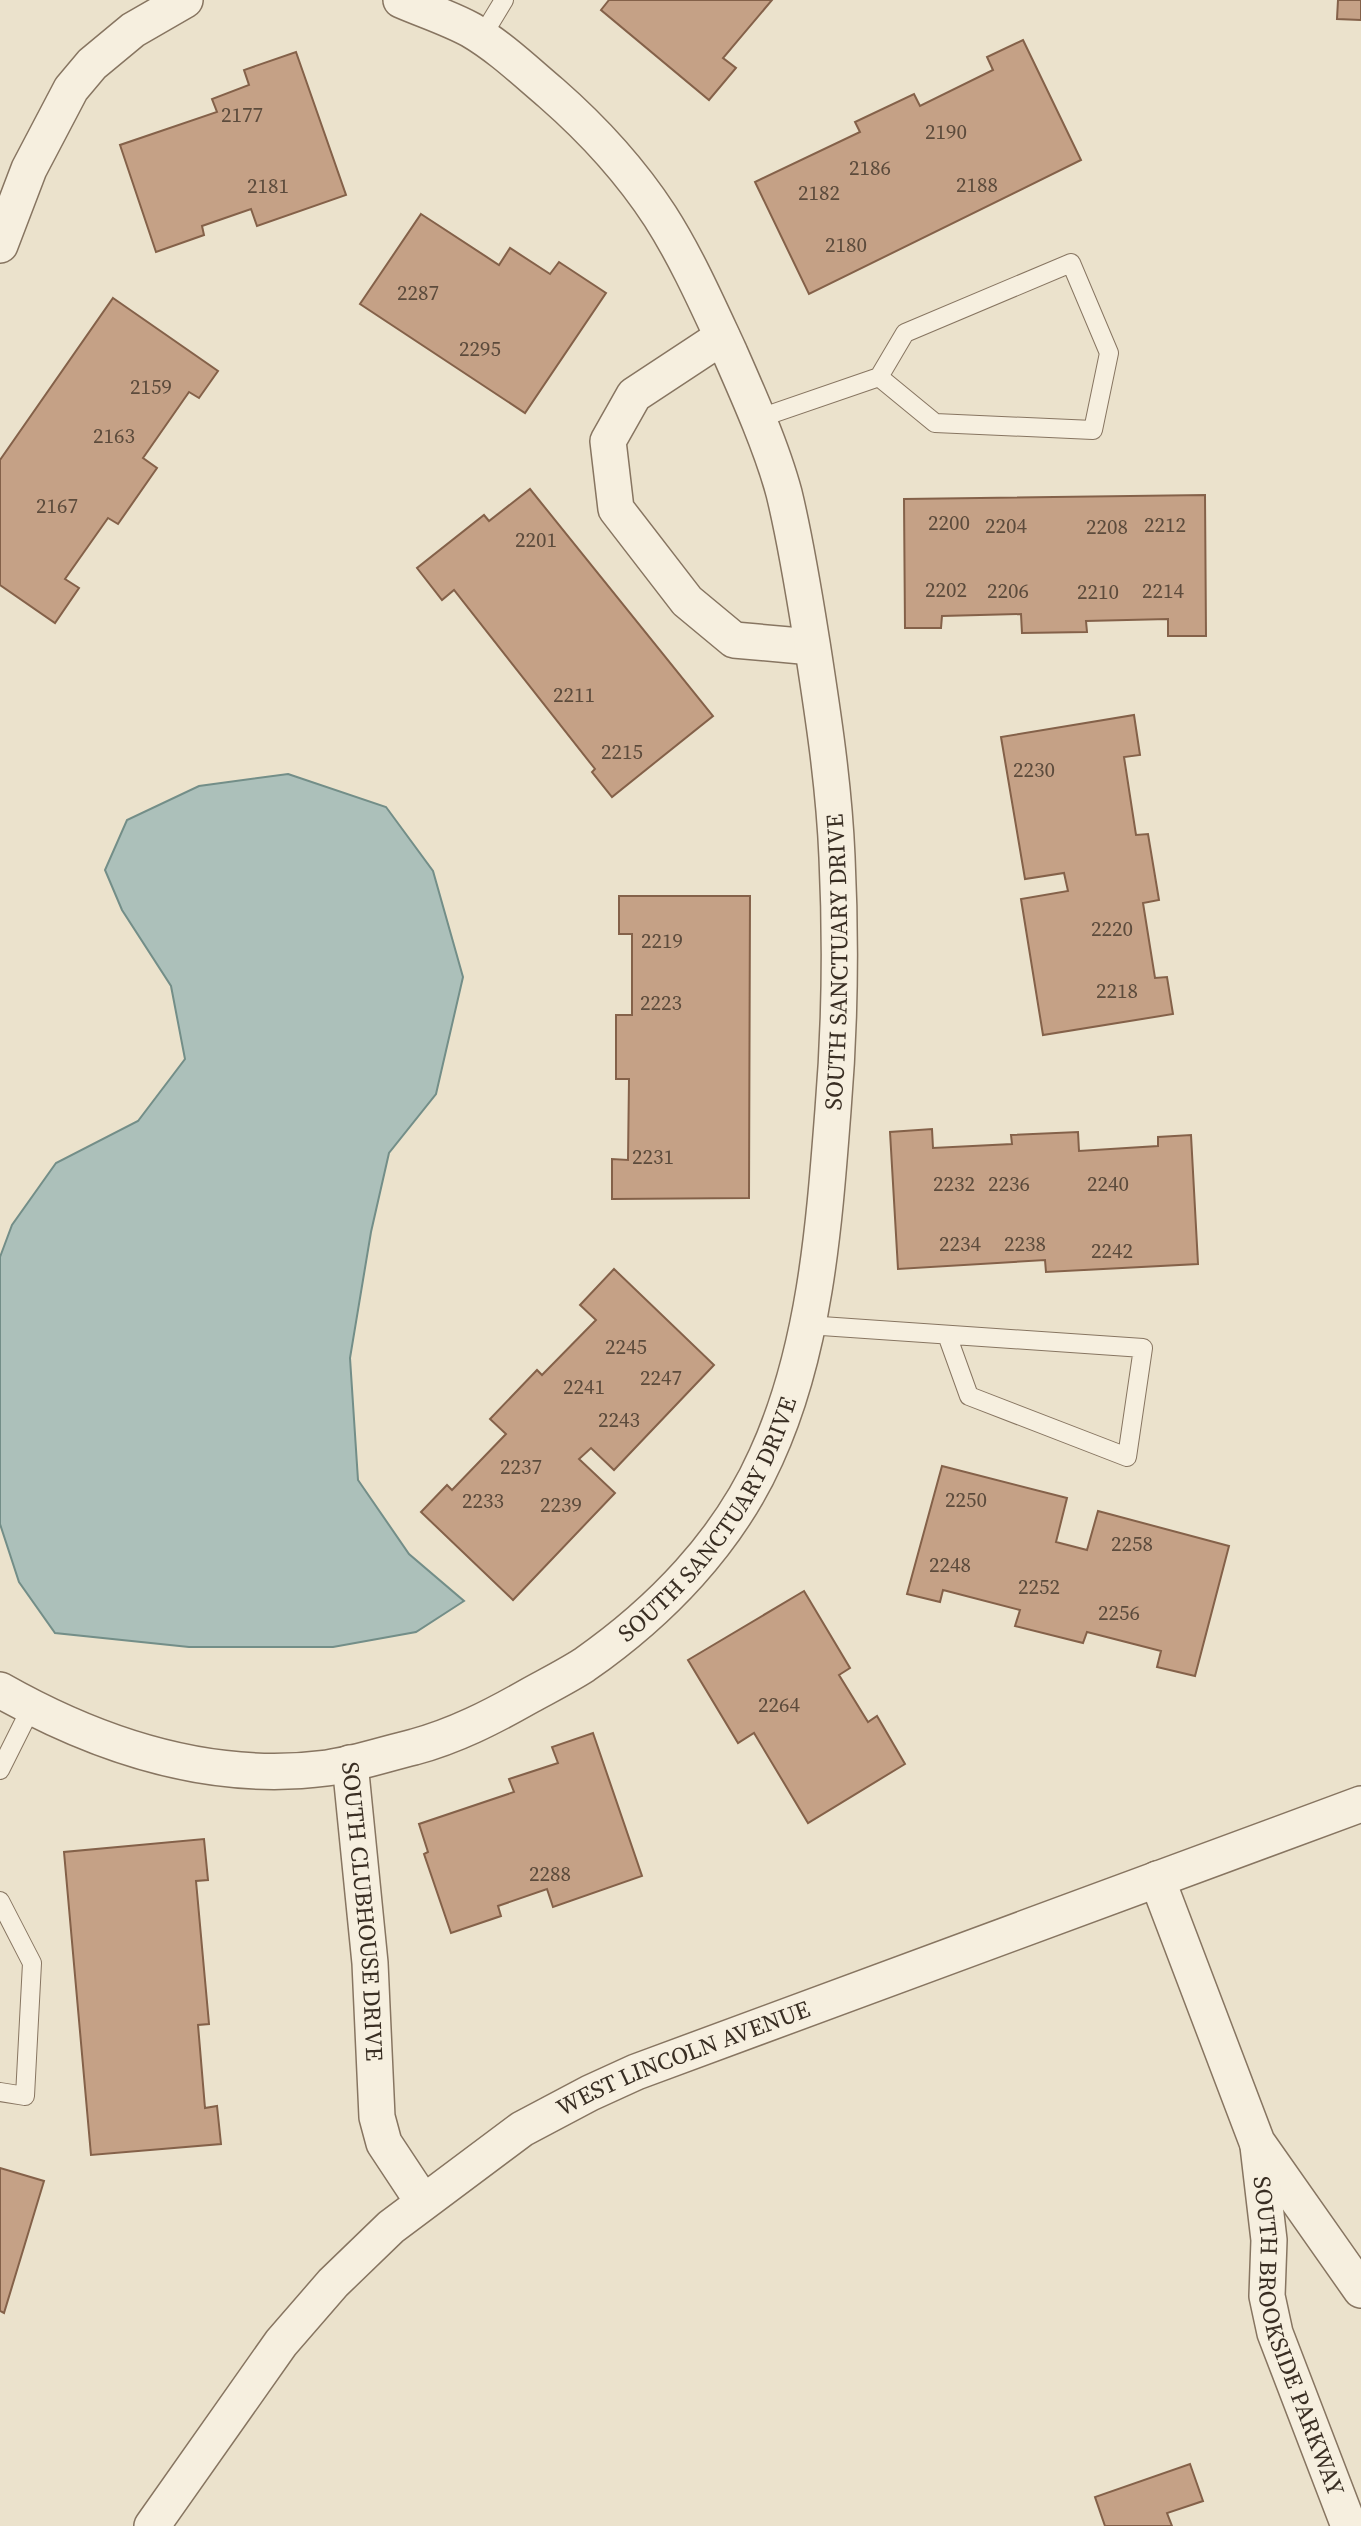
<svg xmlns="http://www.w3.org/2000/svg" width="1361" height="2526" font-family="'Source Serif 4',serif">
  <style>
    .water { fill: #acc0ba; stroke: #738e88; stroke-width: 2 }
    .building { fill: #c5a186; stroke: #846149; stroke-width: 2 }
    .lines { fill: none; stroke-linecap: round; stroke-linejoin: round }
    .lane-casing { stroke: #877561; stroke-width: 20 }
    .street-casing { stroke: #877561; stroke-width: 38 }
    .lane { stroke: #f6efdf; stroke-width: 18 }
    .street { stroke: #f6efdf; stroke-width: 35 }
    .labels { text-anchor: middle; stroke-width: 5; stroke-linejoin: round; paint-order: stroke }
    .number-label { font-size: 21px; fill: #5c4b3c }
    .street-label { font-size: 24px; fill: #392e23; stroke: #f3ecdb }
  </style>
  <rect width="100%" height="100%" fill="#ebe2cc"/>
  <path class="water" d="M288,774L386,807L433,871L463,977L436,1094L389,1153L371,1232L350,1358L358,1480L409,1554L464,1601L416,1632L333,1647H189L55,1633L19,1582L0,1524V1257L12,1225L56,1163L138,1121L185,1059L171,986L122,910L105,870L127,820L199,786Z"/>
  <g class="building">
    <path d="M609,0H772L723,58L736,68L709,100L601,10Z"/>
    <path d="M1338,0H1361V20L1337,19Z"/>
    <path d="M1023,40L1081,160L809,294L755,182L860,132L855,122L914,94L920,106L993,70L987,57Z"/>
    <path d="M296,52L346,195L257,226L251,209L202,226L204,235L156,252L120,145L217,112L212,99L249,85L244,70Z"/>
    <path d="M421,214L499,265L510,248L550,274L559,262L606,293L525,413L360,304Z"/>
    <path d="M113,298L218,371L199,398L189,392L143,458L157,468L118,524L108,518L65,579L79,588L55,623L0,585V460Z"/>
    <path d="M530,489L713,716L612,797L592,772L595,769L454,590L442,600L417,568L484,515L489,521Z"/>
    <path d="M1205,495L1206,636H1168V619L1086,621L1087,632L1022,633L1021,614L942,616L941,628H905L904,499Z"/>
    <path d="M1134,715L1140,755L1124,757L1136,835L1148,834L1159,900L1143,903L1155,978L1167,977L1173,1014L1043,1035L1021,899L1068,891L1064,873L1025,879L1001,737Z"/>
    <path d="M619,896H750L749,1198L612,1199V1159L628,1160L629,1079H616V1015H632V934H619Z"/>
    <path d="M932,1129L933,1148L1012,1144L1011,1135L1078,1132L1079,1151L1158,1146V1137L1191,1135L1198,1264L1046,1272L1045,1260L898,1269L890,1132Z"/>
    <path d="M614,1269L714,1365L614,1470L591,1448L579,1459L615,1493L513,1600L421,1512L447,1485L452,1490L506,1434L490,1419L537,1370L542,1375L596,1320L580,1305Z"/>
    <path d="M942,1466L1067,1498L1056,1542L1087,1550L1098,1511L1229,1546L1195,1676L1157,1667L1161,1651L1087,1632L1083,1643L1015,1626L1020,1610L943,1590L940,1602L907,1594Z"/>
    <path d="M804,1591L850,1668L839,1675L868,1722L877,1716L905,1764L808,1823L754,1733L738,1743L688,1660Z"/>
    <path d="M593,1733L642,1876L553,1907L547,1889L498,1906L501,1916L451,1933L424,1854L428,1852L419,1824L514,1792L509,1779L558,1763L552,1747Z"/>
    <path d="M204,1839L208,1880L196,1881L209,2024L198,2025L205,2108L217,2106L221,2144L91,2155L64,1852Z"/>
    <path d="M0,2168L44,2181L4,2313L0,2311Z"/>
    <path d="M1190,2464L1203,2501L1167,2513L1172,2526H1105L1095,2497Z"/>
  </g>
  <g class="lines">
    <g class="lane-casing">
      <g id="lane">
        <path d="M481,38L504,0"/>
        <path d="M757,419L879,377L905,333L1071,263L1109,353L1093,430L935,423L879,377"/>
        <path d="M807,1325L1143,1348L1127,1457L969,1396L947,1335"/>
        <path d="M0,1770L31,1708"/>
        <path d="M0,1901L32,1963L25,2096L0,2092"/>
      </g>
    </g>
    <g class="street-casing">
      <g id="street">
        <path d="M0,245L29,169L71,89L92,64L133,30L185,0"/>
        <path d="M722,337L634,395L608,441L616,509L687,601L734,640L812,647"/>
        <path id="s1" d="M0,1690C99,1746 212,1783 327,1768C356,1764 385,1754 414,1747C455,1736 492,1717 529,1696C547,1686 567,1676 584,1665C660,1612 728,1542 766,1457C815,1350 824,1227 833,1110C840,1026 841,941 837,857C834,785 823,714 812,643C804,593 796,542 784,493C772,448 748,394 729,351C708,306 687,258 660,216C630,170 591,128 551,93C525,71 500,47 471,30C449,18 424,10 401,0"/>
        <path id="s2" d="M350,1763L370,1963L377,2117L384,2143L423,2202"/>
        <path d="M1157,1879L1257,2142L1361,2290"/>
        <path id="s3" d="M1258,2146L1269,2240L1267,2296L1275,2333L1349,2526"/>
        <path id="s4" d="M152,2526L281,2343L333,2283L391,2227L522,2129L590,2093L636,2072L1361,1804"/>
      </g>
    </g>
    <use href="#lane" class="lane"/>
    <use href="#street" class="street"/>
  </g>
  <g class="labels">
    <g class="number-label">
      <text x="242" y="122">2177</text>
      <text x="946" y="139">2190</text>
      <text x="870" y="175">2186</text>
      <text x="977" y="192">2188</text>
      <text x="268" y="193">2181</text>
      <text x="819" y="200">2182</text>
      <text x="846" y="252">2180</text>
      <text x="418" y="300">2287</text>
      <text x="480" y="356">2295</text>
      <text x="151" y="394">2159</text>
      <text x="114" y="443">2163</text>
      <text x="57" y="513">2167</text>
      <text x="949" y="530">2200</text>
      <text x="1165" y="532">2212</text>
      <text x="1006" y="533">2204</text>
      <text x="1107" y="534">2208</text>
      <text x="536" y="547">2201</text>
      <text x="946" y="597">2202</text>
      <text x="1008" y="598">2206</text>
      <text x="1163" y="598">2214</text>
      <text x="1098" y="599">2210</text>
      <text x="574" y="702">2211</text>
      <text x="622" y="759">2215</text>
      <text x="1034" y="777">2230</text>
      <text x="1112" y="936">2220</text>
      <text x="662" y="948">2219</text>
      <text x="1117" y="998">2218</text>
      <text x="661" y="1010">2223</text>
      <text x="653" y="1164">2231</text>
      <text x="954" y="1191">2232</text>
      <text x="1009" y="1191">2236</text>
      <text x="1108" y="1191">2240</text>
      <text x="960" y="1251">2234</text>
      <text x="1025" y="1251">2238</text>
      <text x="1112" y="1258">2242</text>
      <text x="626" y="1354">2245</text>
      <text x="661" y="1385">2247</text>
      <text x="584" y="1394">2241</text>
      <text x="619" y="1427">2243</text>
      <text x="521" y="1474">2237</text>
      <text x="966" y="1507">2250</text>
      <text x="483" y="1508">2233</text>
      <text x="561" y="1512">2239</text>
      <text x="1132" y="1551">2258</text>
      <text x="950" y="1572">2248</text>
      <text x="1039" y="1594">2252</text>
      <text x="1119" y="1620">2256</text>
      <text x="779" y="1712">2264</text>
      <text x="550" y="1881">2288</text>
    </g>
    <g class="street-label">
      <text dy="8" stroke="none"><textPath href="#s1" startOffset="1404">SOUTH SANCTUARY DRIVE</textPath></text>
      <text dy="8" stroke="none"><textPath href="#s1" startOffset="816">SOUTH SANCTUARY DRIVE</textPath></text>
      <text dy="8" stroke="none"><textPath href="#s2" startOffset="149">SOUTH CLUBHOUSE DRIVE</textPath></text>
      <text dy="8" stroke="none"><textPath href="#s4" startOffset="724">WEST LINCOLN AVENUE</textPath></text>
      <text dy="8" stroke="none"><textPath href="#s3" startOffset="196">SOUTH BROOKSIDE PARKWAY</textPath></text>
    </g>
  </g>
</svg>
